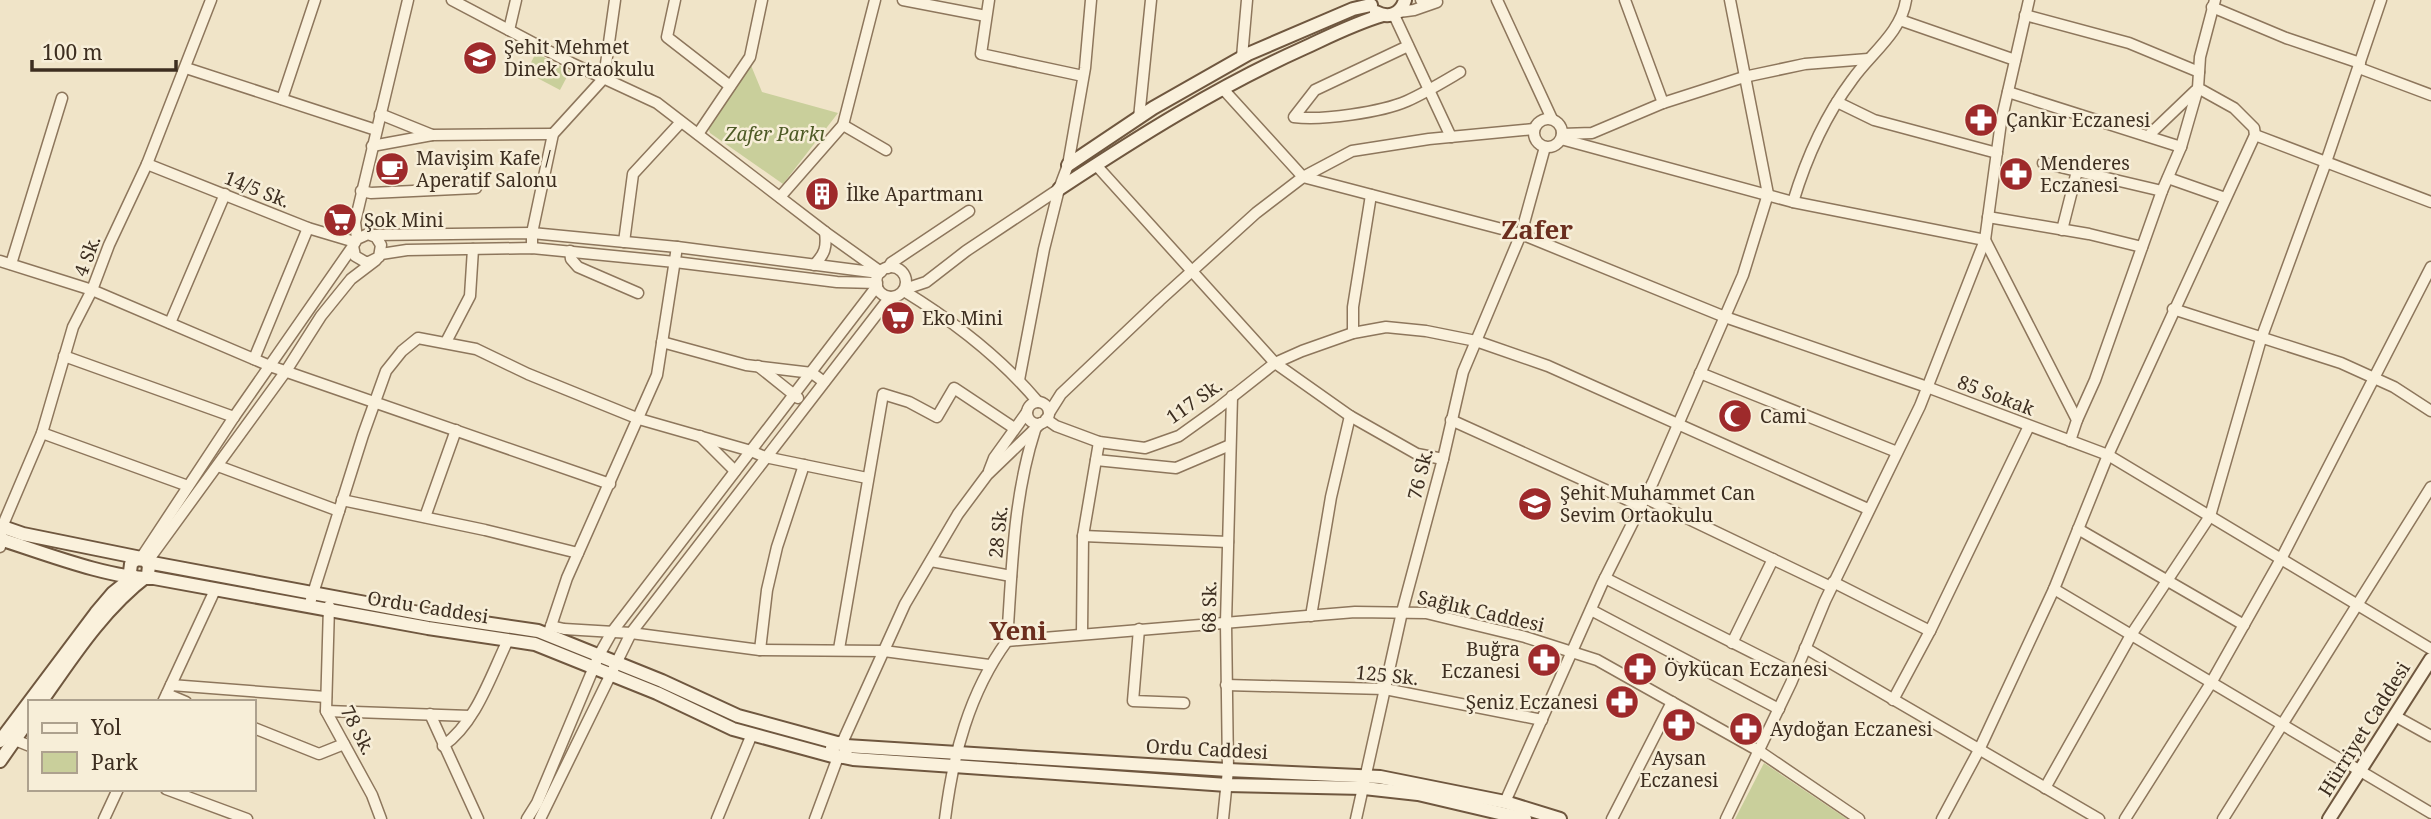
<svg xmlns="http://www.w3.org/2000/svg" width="2431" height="819" font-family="'Noto Serif',serif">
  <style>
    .green { fill: #c9cf9b }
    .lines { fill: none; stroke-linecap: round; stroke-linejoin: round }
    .street-casing { stroke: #8d765c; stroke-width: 13 }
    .secondary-casing { stroke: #6f573f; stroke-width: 16 }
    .street { stroke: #faf1dc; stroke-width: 10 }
    .secondary { stroke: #faf1dc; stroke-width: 12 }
    .labels { text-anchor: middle; stroke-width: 5; stroke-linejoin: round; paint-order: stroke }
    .poi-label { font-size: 19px; fill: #3d2e20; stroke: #f7eed8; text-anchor: start }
    .park-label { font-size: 19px; font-style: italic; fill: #4d5a26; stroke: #f7eed8 }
    .street-label { font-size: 19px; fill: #3d2e20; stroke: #f7eed8 }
    .district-label { font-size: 26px; font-weight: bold; fill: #6b2e1e; stroke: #f7eed8 }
  </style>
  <rect width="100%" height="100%" fill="#f0e4c8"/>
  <g class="green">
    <path d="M536,53L570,71L560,90L526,72Z"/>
    <path d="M750,63L762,92L838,113L783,184L710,133L708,127Z"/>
    <path d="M1764,763L1847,819H1735Z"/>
  </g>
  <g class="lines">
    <g class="street-casing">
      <g id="street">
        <path d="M452,0L571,63L657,103L825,232L881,272"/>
        <path d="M675,0L667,37L730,86"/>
        <path d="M903,0L986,16"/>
        <path d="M989,0L981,54L1083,76"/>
        <path d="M1497,0L1552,119"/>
        <path d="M1625,0L1663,103"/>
        <path d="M2212,7L2286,38L2360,63"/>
        <path d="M1399,12L1414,10L1437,2L1421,0"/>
        <path d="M1394,15L1451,137"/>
        <path d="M2025,15L2129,43L2199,72"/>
        <path d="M1900,20L2015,60"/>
        <path d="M509,30L516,0"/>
        <path d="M1408,46L1315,90L1294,117C1321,121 1382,112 1407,101C1425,93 1443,82 1460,72"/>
        <path d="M1242,57L1247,0"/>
        <path d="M186,68L376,130"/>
        <path d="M2359,68L2431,95"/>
        <path d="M1223,89L1303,177L1521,234L1725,317L1927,387L2108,455L2431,649"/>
        <path d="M2008,92L2181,147"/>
        <path d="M282,99L315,0"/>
        <path d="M1837,102L1874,120L1997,153"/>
        <path d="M380,114L432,135L553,134"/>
        <path d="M1139,118L1151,0"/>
        <circle cx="1548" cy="133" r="14"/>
        <path d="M843,125L886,150"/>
        <path d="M698,134L750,57L762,0"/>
        <path d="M1562,134L1592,133L1663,103L1744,77L1805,64L1868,59"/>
        <path d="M2255,135L2431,202"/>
        <path d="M2148,136L2195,91"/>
        <path d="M1561,139L1793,202L1985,240L2077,420L2070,441"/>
        <path d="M372,146L432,135"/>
        <path d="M2043,163L2162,191"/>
        <path d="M147,164L308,228L355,242"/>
        <path d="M1096,165L1275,363L1350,416L1417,454L1443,459"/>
        <path d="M2168,178L2225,198"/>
        <path d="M361,191L371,193L476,188"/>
        <path d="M780,197L843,125L875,0"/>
        <path d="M1793,202C1806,159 1825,116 1852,80C1870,54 1901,33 1906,0"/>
        <path d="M1988,217L2089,234L2142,247"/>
        <path d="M2062,230L2077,171"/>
        <path d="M372,235L532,233L677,247L879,273"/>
        <path d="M357,239L368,234L376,237L381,245L379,257L367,263L355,256L353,246L357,239L355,222L408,0"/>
        <path d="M624,242L633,174L681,122"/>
        <path d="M532,248V233L553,134L604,78L615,0"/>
        <path d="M570,251L571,259L578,267L638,293"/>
        <path d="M381,254L407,250L532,248L675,262L837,282L877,283"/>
        <path d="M0,261L92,290L270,366L610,484"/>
        <path d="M11,264L62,98"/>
        <path d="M814,265C825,254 827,247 825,232"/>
        <circle cx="891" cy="282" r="15"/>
        <path d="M888,268L891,263L969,211"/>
        <path d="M905,289L926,282L966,251L1059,189"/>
        <path d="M904,291C953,321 1001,358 1038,402"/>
        <path d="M2173,309L2341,363L2394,387L2431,411"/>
        <path d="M170,323L225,194"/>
        <path d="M1353,333V307L1371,195"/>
        <path d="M446,342L470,296L473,249"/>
        <path d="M662,342L746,365L812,373L824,382"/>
        <path d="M64,356L234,417"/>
        <path d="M254,359L308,228"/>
        <path d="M758,366L798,398"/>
        <path d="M1700,373L1897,452"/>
        <path d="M1019,380L1044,249L1059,189L1068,165L1085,68L1091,0"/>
        <circle cx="1038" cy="413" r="11"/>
        <path d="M1049,413L1061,394L1160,300L1256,213L1303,177L1352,151L1429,139L1534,129"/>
        <path d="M1046,419L1056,426L1099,442L1145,448L1179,436L1218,408L1275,363L1302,351L1353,333L1386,327L1426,331L1476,341L1548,366L1868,509"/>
        <path d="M1451,420L1641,506"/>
        <path d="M2077,420L2095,380L2162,191L2181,147L2198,88"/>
        <path d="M42,433L188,486"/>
        <path d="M700,436L735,471"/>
        <path d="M1096,460L1176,468L1230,445"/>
        <path d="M218,466L339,511"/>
        <path d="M989,471L994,458L1027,412"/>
        <path d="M1645,498L1831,587"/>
        <path d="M342,500L485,530L578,553"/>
        <path d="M425,517L456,430"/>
        <path d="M2078,529L2244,625"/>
        <path d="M1083,536L1228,542"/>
        <path d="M0,547L2,527L42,433L73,327L92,290L109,245L147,164L211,0"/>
        <path d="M141,558L234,417L353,246"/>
        <path d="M931,561L1011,576"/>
        <path d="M147,562L286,371L321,316L351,279L376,260"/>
        <path d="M1605,578L1795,674"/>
        <path d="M1833,582L1930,631"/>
        <path d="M2054,589L2431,813"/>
        <path d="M309,606L363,435L386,371L402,351L418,338L476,349L528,374L639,419L751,451L765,457L867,478"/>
        <path d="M329,606L326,711L372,795L381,819"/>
        <path d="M1591,610L1779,709"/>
        <path d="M1311,616L1331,497L1350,416"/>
        <path d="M551,626L564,629L631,633L760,650L884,651L989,665"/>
        <path d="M550,629L567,578L657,375L677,247"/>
        <path d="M1139,629L1133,701L1184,703"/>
        <path d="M1082,633L1083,536L1099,442"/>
        <path d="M1007,641L1355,612L1426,613L1525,637L1597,660L1759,751L1859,819"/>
        <path d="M1007,641C1012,570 1013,498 1035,430"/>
        <path d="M1732,643L1773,559"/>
        <path d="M1805,648L2099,819"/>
        <path d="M839,649L883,394L909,402L937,417L954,388L1014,428"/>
        <path d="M760,650L767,590L777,547L804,465"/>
        <path d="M171,685L326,697"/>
        <path d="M1226,685L1385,689L1542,720"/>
        <path d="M167,694L186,702"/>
        <path d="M1893,700L1930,631L2029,426"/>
        <path d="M163,702L215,590"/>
        <path d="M326,711L470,716"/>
        <path d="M430,714L478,819"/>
        <path d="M2395,716L2431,736"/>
        <path d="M254,728L319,754L344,744"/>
        <path d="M15,740L30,746"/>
        <path d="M842,743L905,604L958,514L987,475L1041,423"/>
        <path d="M443,746C476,723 491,675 508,640"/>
        <path d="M2045,788L2131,635L2210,516L2261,339L2326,162L2381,0"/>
        <path d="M166,789L247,819"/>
        <path d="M1505,802L1602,584L1653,482L1743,275L1768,194L1730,0"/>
        <path d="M104,819L118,789"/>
        <path d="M527,819L537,803L599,655L612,632L877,286"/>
        <path d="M540,819L631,633L890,297"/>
        <path d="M717,819L752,734"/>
        <path d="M815,819L838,757"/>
        <path d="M945,819C953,755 969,693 1007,641"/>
        <path d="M1223,819L1228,770L1226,623L1232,396"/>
        <path d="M1356,819L1402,612L1443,459L1463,372L1521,234L1545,147"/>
        <path d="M1612,819L1672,702"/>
        <path d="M1726,819L1791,683L1825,601L1920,406L1985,240L2001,122L2029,0"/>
        <path d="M1942,819L1979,750L2054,589L2108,455L2255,135L2254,128L2234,108L2198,88L2200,57L2215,0"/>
        <path d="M2125,819L2211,683L2281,559L2431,267"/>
        <path d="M2223,819L2431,487"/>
      </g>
    </g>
    <g class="secondary-casing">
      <g id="secondary">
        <path d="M1376,12C1389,19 1401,14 1405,0"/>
        <path d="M1068,165L1153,108L1248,54L1353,9L1371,5"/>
        <path d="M1059,189C1138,137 1217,87 1304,48C1330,36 1355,23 1383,15"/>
        <path d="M0,526L23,534L141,558"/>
        <path d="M0,539C41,552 113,580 154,578L428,628L535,644L657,693L733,729L836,757"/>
        <path d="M147,562L430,615L538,631L662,681L738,716L837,743"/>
        <path d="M0,741L96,613L113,593L133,577L130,572L131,564L136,559L145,560L149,565L148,575C104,608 73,656 41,702"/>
        <path d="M846,746L1228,770L1380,777L1505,802L1560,819"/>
        <path d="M843,757L847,748L844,744L837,743L832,748L834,755L853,759L1227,785L1364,788L1418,794L1525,819"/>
        <path d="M0,761L30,718"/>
        <path d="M2329,819L2431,659"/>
      </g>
    </g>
    <use href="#street" class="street"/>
    <use href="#secondary" class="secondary"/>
  </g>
  <defs>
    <g id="school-disc" transform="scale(1.75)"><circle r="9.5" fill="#9e2a2b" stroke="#f7eed8"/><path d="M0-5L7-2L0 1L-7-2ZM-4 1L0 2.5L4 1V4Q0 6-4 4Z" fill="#fff"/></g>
    <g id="pharmacy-disc" transform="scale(1.75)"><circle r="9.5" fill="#9e2a2b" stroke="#f7eed8"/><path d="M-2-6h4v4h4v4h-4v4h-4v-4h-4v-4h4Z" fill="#fff"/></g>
    <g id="cafe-disc" transform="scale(1.75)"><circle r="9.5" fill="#9e2a2b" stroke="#f7eed8"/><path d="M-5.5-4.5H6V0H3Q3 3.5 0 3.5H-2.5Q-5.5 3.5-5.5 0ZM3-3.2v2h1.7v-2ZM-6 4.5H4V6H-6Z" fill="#fff"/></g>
    <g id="building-disc" transform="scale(1.75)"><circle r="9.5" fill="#9e2a2b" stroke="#f7eed8"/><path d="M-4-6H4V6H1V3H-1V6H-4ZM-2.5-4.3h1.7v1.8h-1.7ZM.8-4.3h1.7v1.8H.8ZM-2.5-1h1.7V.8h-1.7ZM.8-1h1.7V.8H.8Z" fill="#fff"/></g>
    <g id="supermarket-disc" transform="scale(1.75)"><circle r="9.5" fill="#9e2a2b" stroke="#f7eed8"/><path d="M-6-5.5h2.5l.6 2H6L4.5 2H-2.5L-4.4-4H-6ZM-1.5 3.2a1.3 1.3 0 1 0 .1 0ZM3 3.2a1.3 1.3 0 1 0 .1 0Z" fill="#fff"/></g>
    <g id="mosque-disc" transform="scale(1.75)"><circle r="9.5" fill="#9e2a2b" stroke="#f7eed8"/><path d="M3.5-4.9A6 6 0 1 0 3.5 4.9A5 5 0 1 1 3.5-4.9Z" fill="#fff"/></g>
  </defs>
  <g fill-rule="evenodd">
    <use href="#school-disc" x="480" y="58"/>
    <use href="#pharmacy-disc" x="1981" y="120"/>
    <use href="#cafe-disc" x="392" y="169"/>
    <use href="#pharmacy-disc" x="2016" y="174"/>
    <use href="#building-disc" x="822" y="194"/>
    <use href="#supermarket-disc" x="340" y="220"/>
    <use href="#supermarket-disc" x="898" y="318"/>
    <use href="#mosque-disc" x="1735" y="416"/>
    <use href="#school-disc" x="1535" y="504"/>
    <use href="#pharmacy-disc" x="1544" y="660"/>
    <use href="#pharmacy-disc" x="1640" y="669"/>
    <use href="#pharmacy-disc" x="1622" y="702"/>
    <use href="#pharmacy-disc" x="1679" y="725"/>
    <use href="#pharmacy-disc" x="1746" y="729"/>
  </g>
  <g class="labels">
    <g class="poi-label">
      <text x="504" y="54">Şehit Mehmet<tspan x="504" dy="22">Dinek Ortaokulu</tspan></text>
      <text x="2006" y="127">Çankır Eczanesi</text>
      <text x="416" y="165">Mavişim Kafe /<tspan x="416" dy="22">Aperatif Salonu</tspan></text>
      <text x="2040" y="170">Menderes<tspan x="2040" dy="22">Eczanesi</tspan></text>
      <text x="846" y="201">İlke Apartmanı</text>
      <text x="364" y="227">Şok Mini</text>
      <text x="922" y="325">Eko Mini</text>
      <text x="1760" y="423">Cami</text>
      <text x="1560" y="500">Şehit Muhammet Can<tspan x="1560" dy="22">Sevim Ortaokulu</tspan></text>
      <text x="1520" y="656" text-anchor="end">Buğra<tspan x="1520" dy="22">Eczanesi</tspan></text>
      <text x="1664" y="676">Öykücan Eczanesi</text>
      <text x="1598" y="709" text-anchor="end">Şeniz Eczanesi</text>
      <text x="1770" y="736">Aydoğan Eczanesi</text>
      <text x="1679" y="765" text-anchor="middle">Aysan<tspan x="1679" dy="22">Eczanesi</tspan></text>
    </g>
    <g class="park-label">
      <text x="775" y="141">Zafer Parkı</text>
    </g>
    <g class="street-label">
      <text transform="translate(257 189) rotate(22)" y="7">14/5 Sk.</text>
      <text transform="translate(87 256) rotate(-69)" y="7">4 Sk.</text>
      <text transform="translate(1996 395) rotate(21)" y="7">85 Sokak</text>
      <text transform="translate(1194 401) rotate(-35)" y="7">117 Sk.</text>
      <text transform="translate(1420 474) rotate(-76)" y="7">76 Sk.</text>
      <text transform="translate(998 532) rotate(-84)" y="7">28 Sk.</text>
      <text transform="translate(428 607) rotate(9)" y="7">Ordu Caddesi</text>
      <text transform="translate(1209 607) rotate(-89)" y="7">68 Sk.</text>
      <text transform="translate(1481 611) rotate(13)" y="7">Sağlık Caddesi</text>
      <text transform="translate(1387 675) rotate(6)" y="7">125 Sk.</text>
      <text transform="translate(2364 729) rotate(-58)" y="7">Hürriyet Caddesi</text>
      <text transform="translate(358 730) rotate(63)" y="7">78 Sk.</text>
      <text transform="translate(1207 749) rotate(3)" y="7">Ordu Caddesi</text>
    </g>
    <g class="district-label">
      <text x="1537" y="239">Zafer</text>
      <text x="1018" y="640">Yeni</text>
    </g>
  </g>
  <rect x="28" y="700" width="228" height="91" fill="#f7eed8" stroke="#ada18e" stroke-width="2"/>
  <rect x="42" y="723" width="35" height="10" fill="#faf1dc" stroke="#ada18e" stroke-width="2"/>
  <text x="91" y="735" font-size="21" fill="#3d2e20">Yol</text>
  <rect x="42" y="752" width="35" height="21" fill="#c9cf9b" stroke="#ada18e" stroke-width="2"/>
  <text x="91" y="770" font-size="21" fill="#3d2e20">Park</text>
  <path d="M32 60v10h144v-10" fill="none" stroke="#3d2e20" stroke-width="3.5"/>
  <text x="42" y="60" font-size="21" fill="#3d2e20" stroke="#f7eed8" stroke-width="5" paint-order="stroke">100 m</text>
</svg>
